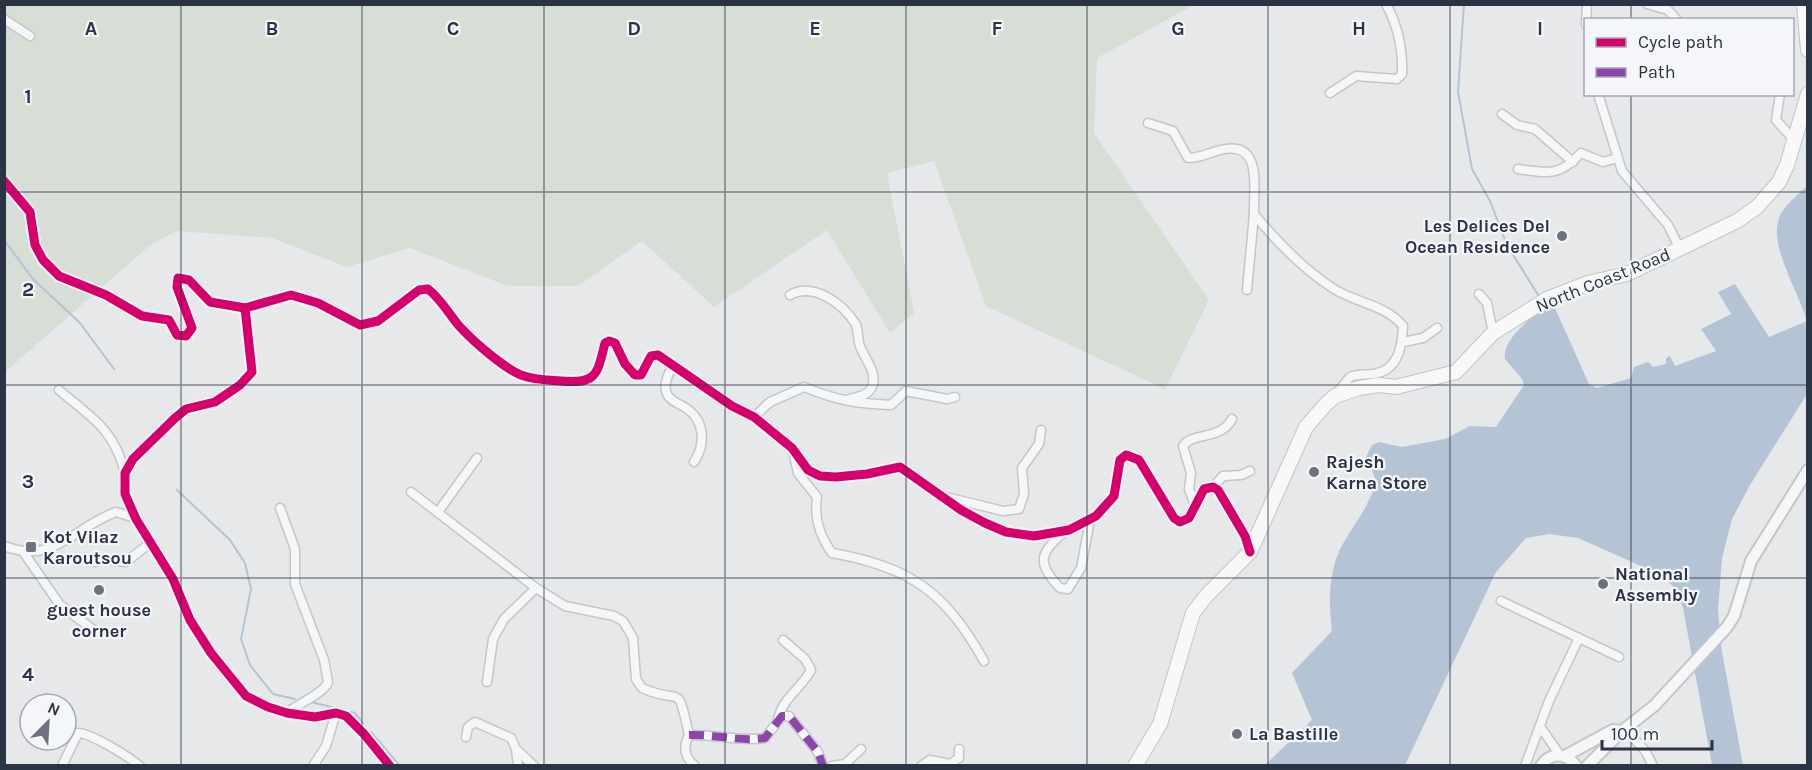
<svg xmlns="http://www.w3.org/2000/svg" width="1812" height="770" font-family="Karla,sans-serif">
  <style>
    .green { fill: #d6ded6 }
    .water { fill: #b4c4d5 }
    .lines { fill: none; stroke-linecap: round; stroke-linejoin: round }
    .stream { stroke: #b4c4d5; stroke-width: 2 }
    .minor-casing { stroke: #c4c6c8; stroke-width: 11 }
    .tertiary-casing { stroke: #c4c6c8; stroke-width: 14 }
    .primary-casing { stroke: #c2c5c8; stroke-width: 16 }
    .minor { stroke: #f5f6f7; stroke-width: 8 }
    .tertiary { stroke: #f5f6f7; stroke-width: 10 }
    .primary { stroke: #f8f8f8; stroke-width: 14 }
    .quiet { stroke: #8e44ad; stroke-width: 8; stroke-dasharray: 15 8; stroke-linecap: butt }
    .cycleway-casing { stroke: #f4f6f9; stroke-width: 13 }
    .cycleway { stroke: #d6006c; stroke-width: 9 }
    .grid { fill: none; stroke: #2b3445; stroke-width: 1.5; stroke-opacity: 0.55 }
    .poi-dot { fill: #6c737f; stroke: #f4f6f9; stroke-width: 2 }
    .labels { text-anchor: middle; stroke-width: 4.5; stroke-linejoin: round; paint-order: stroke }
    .poi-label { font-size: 18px; font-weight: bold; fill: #2b3445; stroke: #f4f6f9; text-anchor: start }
    .street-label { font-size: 18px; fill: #2b3445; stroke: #f4f6f9 }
    .grid-label { font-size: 20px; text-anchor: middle; font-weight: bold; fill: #2b3445; stroke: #f4f6f9; stroke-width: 4.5; stroke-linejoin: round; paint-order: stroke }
  </style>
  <rect width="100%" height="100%" fill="#e6e8ea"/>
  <path class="green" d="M5,5H1194L1097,58L1094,133L1209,300L1165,389L986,306L934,161L887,173L914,313L890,333L827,230L714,307L642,241L578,286H508L410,248L347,267L272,238L176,231L149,246L5,372Z"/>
  <path class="water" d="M1807,186V394L1750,485L1732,519L1722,558L1718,610L1722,652L1743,765H1712L1683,608L1675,588L1659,574L1578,538L1549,534L1526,538L1496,572L1405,765L1264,766L1312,720L1292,673L1332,631C1329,604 1328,580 1338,554C1345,535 1380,495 1374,476C1373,470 1368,464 1365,459L1372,445L1379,442L1402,447L1445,439L1470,426L1496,427L1524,385L1522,379L1505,359C1501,339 1535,314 1550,304L1555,308L1589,384L1597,388L1631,378L1634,367L1648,362L1653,367L1666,364V358L1670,356L1675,366L1716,351L1701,329L1731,314L1718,292L1735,284L1769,337L1807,321C1799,294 1771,248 1778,222C1781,207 1797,196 1807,186Z"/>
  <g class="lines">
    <g class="stream">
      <path d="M1464,4L1458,92L1472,169L1490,201L1507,245L1540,298"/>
      <path d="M4,240L33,279L80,323L114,369"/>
      <path d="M177,490L230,540L245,563L251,589L241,639L250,665L273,694L295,699"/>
      <path d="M311,702L355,713L363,723"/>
      <path d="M371,732L400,766"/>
    </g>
    <g class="minor-casing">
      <g id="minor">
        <path d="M1647,4L1668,10L1677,20"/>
        <path d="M4,19L30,36"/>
        <path d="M1586,24L1587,4"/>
        <path d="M1330,93L1356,76L1397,79L1402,74C1403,49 1398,26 1386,4"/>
        <path d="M1598,94L1622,171L1668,225L1680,249"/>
        <path d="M1780,94L1776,120L1793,139"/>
        <path d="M1502,114L1517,125L1535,129L1573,162"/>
        <path d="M1148,123L1173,131L1188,158C1200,158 1209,153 1220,150C1264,139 1253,189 1254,214C1277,242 1301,267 1331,287C1354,303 1385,304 1403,326C1402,348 1398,370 1374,374C1365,375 1357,374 1350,377L1337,393"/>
        <path d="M1518,169C1548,173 1559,177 1581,153L1603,162L1617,158"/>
        <path d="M4,181L30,212L35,245L43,260L59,276L106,295L142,316L169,320L177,335L186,336L192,328L177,287L178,278L189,280L210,302L245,308L252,372L240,385L215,402L186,409L174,419L133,459L125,473V494L136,519L173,579L190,620L211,653L246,696L268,707L287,713L315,717L336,713L346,716L364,734L390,766"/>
        <path d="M1247,290L1254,214"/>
        <path d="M1479,294L1487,303L1493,333"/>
        <path d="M790,295C813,282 842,303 855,323C859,330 857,338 860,346C864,358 876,370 873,384C870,396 856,397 846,400"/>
        <path d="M245,308L291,295L318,303L360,325L378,321L419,290L428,289C442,300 450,316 461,328C474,342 507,371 524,376C535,380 550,380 561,381C597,384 597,375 605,343L609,341L615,343L625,364L635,375H641L651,356L658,355L732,406L754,417L792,448L808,470L820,476L836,477L867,474L900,467L961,510L985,523L1006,532L1034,536L1069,530L1096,516L1114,496L1120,460L1126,455L1139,460L1174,518L1180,522L1189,518L1204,489L1213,487L1218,490L1245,536L1250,552"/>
        <path d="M1403,342L1423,338L1437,328"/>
        <path d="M672,367C668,375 663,385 667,394C670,401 680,404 686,408C705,421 706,444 694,462"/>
        <path d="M59,390C92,418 114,429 125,473"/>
        <path d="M754,417L770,402L804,387C839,401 854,403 891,405L906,391L947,399L955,397"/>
        <path d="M793,451L798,473L817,497C814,518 819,535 832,553C911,567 945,592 984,661"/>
        <path d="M1213,487L1223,476L1241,475L1250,471"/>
        <path d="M411,492L536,588L565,606L614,616L623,621L633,638L636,679L642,688C682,706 677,679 689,735C683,747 684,757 695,766"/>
        <path d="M950,498L1003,511L1019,509L1024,494L1022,468L1039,444L1041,430"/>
        <path d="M1195,505L1189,489L1191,473L1183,446C1194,431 1220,441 1232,419"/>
        <path d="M280,508L295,549V584L324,660L328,682C325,693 297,704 287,713"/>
        <path d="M438,512L477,458"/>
        <path d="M1062,534C1038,554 1038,565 1060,588L1068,589L1081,568L1090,520"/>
        <path d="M4,546C55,565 72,528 116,512L135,518"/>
        <path d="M24,553L60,605L95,631"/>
        <path d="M95,562L102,559L126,562L150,543"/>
        <path d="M1501,601L1619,657"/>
        <path d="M487,682L493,639L504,619L536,588"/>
        <path d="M778,720C782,698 801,689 811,670L805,659L783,640"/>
        <path d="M1541,728L1560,755"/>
        <path d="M1625,728L1646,752L1653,766"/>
        <path d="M689,735C715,734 740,742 765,738L782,716H789L818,752L823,766"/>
        <path d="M466,737L468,727L475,722L511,738L516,749"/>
        <path d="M62,766L78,733C91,733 129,757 140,766"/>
        <path d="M313,766L326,746L336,713"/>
        <path d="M518,766L516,749L534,766"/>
        <path d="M832,766L845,764L861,749"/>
        <path d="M921,766L930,760L950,764L959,758V749"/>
        <path d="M1525,766L1549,701L1579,638"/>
      </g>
    </g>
    <g class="tertiary-casing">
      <g id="tertiary">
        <path d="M1565,756L1613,730L1622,731"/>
        <path d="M1541,766C1550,752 1566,752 1576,766"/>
        <path d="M1587,766L1622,731L1654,706L1727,627L1734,616L1751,561L1808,470"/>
      </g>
    </g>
    <g class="primary-casing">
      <g id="primary">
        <path d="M1804,4L1808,50"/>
        <path d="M1135,766L1160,724L1193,613L1206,596L1250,552L1306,427L1326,404L1335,396L1359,388L1379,385L1396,387L1456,372L1493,333L1547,299L1588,283L1627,274L1737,221L1757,207L1779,182L1787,165L1808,94"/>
      </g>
    </g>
    <use href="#minor" class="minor"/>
    <use href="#tertiary" class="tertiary"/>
    <use href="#primary" class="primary"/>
    <path class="quiet" d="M689,735C715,734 740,742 765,738L782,716H789L818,752L823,766"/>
    <g class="cycleway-casing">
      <g id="cycleway">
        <path d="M4,181L30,212L35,245L43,260L59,276L106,295L142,316L169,320L177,335L186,336L192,328L177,287L178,278L189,280L210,302L245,308L252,372L240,385L215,402L186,409L174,419L133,459L125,473V494L136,519L173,579L190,620L211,653L246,696L268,707L287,713L315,717L336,713L346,716L364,734L390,766"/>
        <path d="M245,308L291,295L318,303L360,325L378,321L419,290L428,289C442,300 450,316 461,328C474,342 507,371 524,376C535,380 550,380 561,381C597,384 597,375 605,343L609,341L615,343L625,364L635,375H641L651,356L658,355L732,406L754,417L792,448L808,470L820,476L836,477L867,474L900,467L961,510L985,523L1006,532L1034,536L1069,530L1096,516L1114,496L1120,460L1126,455L1139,460L1174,518L1180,522L1189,518L1204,489L1213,487L1218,490L1245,536L1250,552"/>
      </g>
    </g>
    <use href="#cycleway" class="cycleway"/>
  </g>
  <path class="grid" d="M181,4V766M362,4V766M544,4V766M725,4V766M906,4V766M1087,4V766M1268,4V766M1450,4V766M1631,4V20M1631,94V766M4,192H1808M4,385H1808M4,578H1808"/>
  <g class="poi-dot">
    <circle cx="1562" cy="236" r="6"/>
    <circle cx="1314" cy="472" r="6"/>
    <rect x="25" y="541" width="12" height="12" rx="3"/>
    <circle cx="1603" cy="584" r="6"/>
    <circle cx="99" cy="590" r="6"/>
    <circle cx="1237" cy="734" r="6"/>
  </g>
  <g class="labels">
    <g class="poi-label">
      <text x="1550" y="232" text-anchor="end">Les Delices Del<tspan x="1550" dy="21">Ocean Residence</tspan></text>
      <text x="1326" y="468">Rajesh<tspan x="1326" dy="21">Karna Store</tspan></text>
      <text x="43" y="543">Kot Vilaz<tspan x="43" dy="21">Karoutsou</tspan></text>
      <text x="1615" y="580">National<tspan x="1615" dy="21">Assembly</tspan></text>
      <text x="99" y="616" text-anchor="middle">guest house<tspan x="99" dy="21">corner</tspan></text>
      <text x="1249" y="740">La Bastille</text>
    </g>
    <g class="street-label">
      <text transform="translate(1603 280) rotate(-22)" y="6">North Coast Road</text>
    </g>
  </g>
  <g class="grid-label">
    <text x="91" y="35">A</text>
    <text x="272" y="35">B</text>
    <text x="453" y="35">C</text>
    <text x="634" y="35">D</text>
    <text x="815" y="35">E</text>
    <text x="997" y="35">F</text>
    <text x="1178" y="35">G</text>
    <text x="1359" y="35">H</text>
    <text x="1540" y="35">I</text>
    <text x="28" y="103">1</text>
    <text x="28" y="296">2</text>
    <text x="28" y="488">3</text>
    <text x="28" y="681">4</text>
  </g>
  <rect width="1812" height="770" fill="none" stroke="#2b3445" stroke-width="12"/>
  <rect x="1584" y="18" width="210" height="78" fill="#f4f6f9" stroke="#a4a8b1" stroke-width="1.5"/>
  <rect x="1596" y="38" width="30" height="9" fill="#d6006c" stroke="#a4a8b1" stroke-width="1.5"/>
  <text x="1638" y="48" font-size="18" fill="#2b3445">Cycle path</text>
  <rect x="1596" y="68" width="30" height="9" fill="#8e44ad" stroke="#a4a8b1" stroke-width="1.5"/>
  <text x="1638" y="78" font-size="18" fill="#2b3445">Path</text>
  <g transform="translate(48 722) rotate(24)"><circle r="28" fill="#f4f6f9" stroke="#a4a8b1" stroke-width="1.5"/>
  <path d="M0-4.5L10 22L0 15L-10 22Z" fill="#6c737f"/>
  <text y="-9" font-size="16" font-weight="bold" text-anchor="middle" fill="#2b3445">N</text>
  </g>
  <path d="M1602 740v9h110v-9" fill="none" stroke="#2b3445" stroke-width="3"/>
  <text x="1611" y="740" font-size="18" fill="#2b3445" stroke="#f4f6f9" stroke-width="4.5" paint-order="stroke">100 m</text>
</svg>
